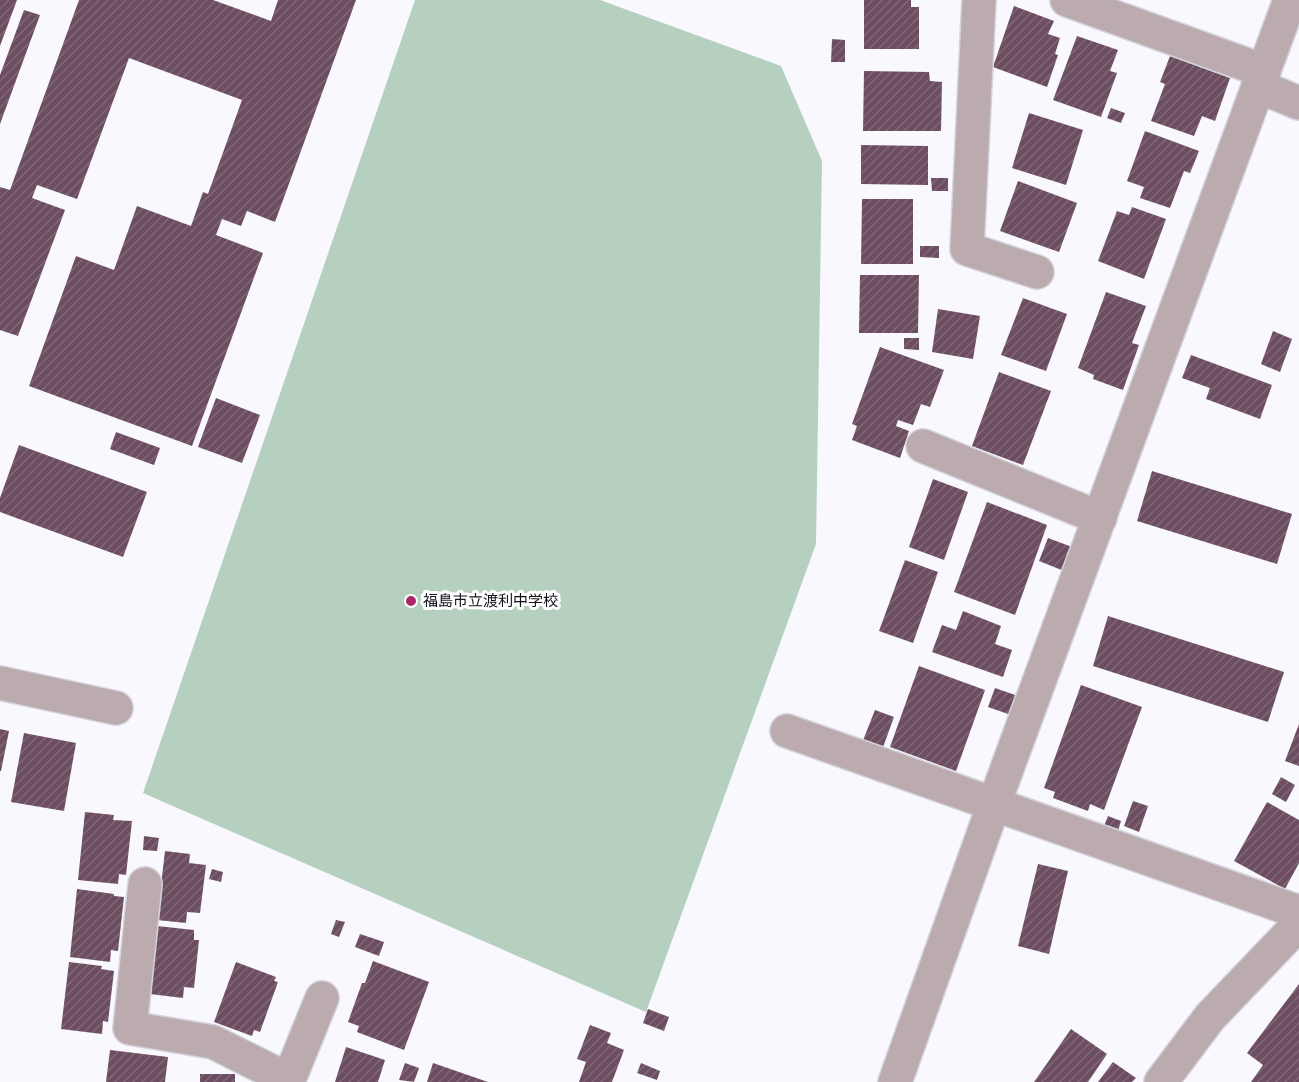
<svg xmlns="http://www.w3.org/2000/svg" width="1299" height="1082" font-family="Roboto,'Noto Sans JP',sans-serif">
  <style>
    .grass { fill: #b5d0bf }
    .building { fill: url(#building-hatch) }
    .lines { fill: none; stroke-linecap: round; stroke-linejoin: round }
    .minor-casing { stroke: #d4d3db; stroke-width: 36 }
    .minor { stroke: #bbabae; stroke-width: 33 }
    .poi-dot { fill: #ae266a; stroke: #fff; stroke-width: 2 }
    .labels { text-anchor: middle; stroke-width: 6; stroke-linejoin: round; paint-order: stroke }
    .poi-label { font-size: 15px; fill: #13111b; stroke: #fff; text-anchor: start }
  </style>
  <defs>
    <pattern id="building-hatch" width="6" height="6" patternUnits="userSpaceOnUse" patternTransform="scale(1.5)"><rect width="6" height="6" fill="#6d4e60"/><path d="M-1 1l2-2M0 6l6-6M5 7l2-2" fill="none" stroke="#806877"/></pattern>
  </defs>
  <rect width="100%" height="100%" fill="#f9f8ff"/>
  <path class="grass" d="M415,0H600L781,66L822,161L816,544L646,1012L143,793Z"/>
  <g class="building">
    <path d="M0,0H17L0,46Z"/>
    <path d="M79,0H213L271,21L278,0H356L275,222L247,211L241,226L222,219L216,235L263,253L192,446L29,386L76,256L114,270L137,206L191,226L203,192L208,194L242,100L129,58L77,199L37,185L32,198L65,210L18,336L0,330V187L10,190Z"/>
    <path d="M864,0H911V7H919V49H864Z"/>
    <path d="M1014,6L1054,21L1048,34L1060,38L1055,54L1058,55L1047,87L993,67Z"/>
    <path d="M24,10L40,15L0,124V75Z"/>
    <path d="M1077,36L1118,50L1110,71L1117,73L1101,117L1053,100Z"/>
    <path d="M832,39L845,40V62H831Z"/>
    <path d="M1170,56L1230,78L1215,121L1202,116L1194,136L1151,121L1165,84L1160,82Z"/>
    <path d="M864,71L929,72L930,81L942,82L941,131H863Z"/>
    <path d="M1111,108L1125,113L1121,123L1107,118Z"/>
    <path d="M1029,113L1083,130L1066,185L1012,168Z"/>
    <path d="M1145,131L1199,151L1190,173L1184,171L1170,208L1140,198L1144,187L1127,181Z"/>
    <path d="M861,145L928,146V185L861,184Z"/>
    <path d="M931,178H948V191H932Z"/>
    <path d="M1018,181L1077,203L1059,252L1000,231Z"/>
    <path d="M862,199H913V264H861Z"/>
    <path d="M1132,207L1166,219L1144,279L1098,261L1117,211L1129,215Z"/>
    <path d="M920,246H939V258L920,257Z"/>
    <path d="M860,275H919L918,333H859Z"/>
    <path d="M1106,292L1146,306L1132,343L1139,345L1123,390L1093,379L1094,375L1078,368Z"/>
    <path d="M1023,298L1067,314L1046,371L1001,355Z"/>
    <path d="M938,309L980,316L973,359L932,352Z"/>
    <path d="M1273,331L1292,339L1280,372L1261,364Z"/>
    <path d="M904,338H919V350L904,349Z"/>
    <path d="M880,347L944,370L930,407L921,404L913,425L898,420L896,426L909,431L900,458L852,440L857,426L852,424Z"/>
    <path d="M1191,355L1272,385L1260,419L1206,399L1210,388L1182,378Z"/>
    <path d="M999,372L1051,391L1023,465L972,446Z"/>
    <path d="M216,398L260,415L242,463L198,447Z"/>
    <path d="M116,432L160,448L154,465L110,449Z"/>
    <path d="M19,445L147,492L123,557L0,512V498Z"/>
    <path d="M1152,471L1292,514L1277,564L1137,521Z"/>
    <path d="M933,479L968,492L944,560L909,547Z"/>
    <path d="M987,502L1047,525L1015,615L954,592Z"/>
    <path d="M1048,538L1072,547L1064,571L1039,561Z"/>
    <path d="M905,560L938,572L913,643L879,631Z"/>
    <path d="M963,611L1001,626L995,644L1012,650L1003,677L932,652L942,625L956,630Z"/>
    <path d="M1108,616L1284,672L1268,722L1093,666Z"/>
    <path d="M919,666L985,690L956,771L890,747Z"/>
    <path d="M1081,685L1142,707L1104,810L1090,804L1088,811L1053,798L1055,792L1044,788Z"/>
    <path d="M995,688L1018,696L1011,715L988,707Z"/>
    <path d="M875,710L894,717L882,750L862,743Z"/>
    <path d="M1299,724V766L1285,761Z"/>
    <path d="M0,729L9,731L1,771H0Z"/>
    <path d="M24,733L76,743L64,811L11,802Z"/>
    <path d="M1281,777L1295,785L1286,802L1272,794Z"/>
    <path d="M1133,801L1148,806L1139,832L1124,826Z"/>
    <path d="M1267,802L1299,820V863L1285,889L1234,861Z"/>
    <path d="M85,812L114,815L113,820L132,821L126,875L119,874L118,884L78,880Z"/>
    <path d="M1108,816L1121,821L1118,831L1104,826Z"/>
    <path d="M144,836L159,838L157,851L143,850Z"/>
    <path d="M165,851L190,854L189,863L206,865L200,913L187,912L186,923L157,920Z"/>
    <path d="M1038,864L1068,871L1049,954L1018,946Z"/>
    <path d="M212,869L223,872L221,882L209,879Z"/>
    <path d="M77,889L114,894V896L124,897L118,951L111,950L110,962L70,957Z"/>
    <path d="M336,920L345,922L339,937L331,934Z"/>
    <path d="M157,926L194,930V940H199L194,988L184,987L183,998L150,994Z"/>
    <path d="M360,934L384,942L379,956L355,947Z"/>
    <path d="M373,961L429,982L404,1050L357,1032L359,1026L348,1022L362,983H365Z"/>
    <path d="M69,962L102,966L101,969L114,971L108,1022L103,1021L102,1034L61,1029Z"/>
    <path d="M236,962L276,977L274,981L278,982L260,1032L254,1030L252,1036L214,1022Z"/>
    <path d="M1299,984V1082H1251L1263,1065L1247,1053Z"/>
    <path d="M648,1009L669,1017L664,1031L643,1023Z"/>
    <path d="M590,1025L611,1033L607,1043L624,1050L612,1082H579L586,1062L577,1059Z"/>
    <path d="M1071,1029L1107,1054L1088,1082H1034Z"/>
    <path d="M346,1047L385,1060L378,1082H335Z"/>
    <path d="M110,1050L168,1057L165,1082H106Z"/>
    <path d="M1113,1062L1136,1078L1132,1082H1098Z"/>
    <path d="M405,1063L419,1068L414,1082L399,1080Z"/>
    <path d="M433,1063L488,1082H427Z"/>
    <path d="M641,1063L660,1071L657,1080L637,1073Z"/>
    <rect x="200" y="1074" width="35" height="8"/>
  </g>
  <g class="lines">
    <g class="minor-casing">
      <g id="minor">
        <path d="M979,0L967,249L1037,272"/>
        <path d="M1067,0L1264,71"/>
        <path d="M1258,86L1299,103"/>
        <path d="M923,446L1100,518"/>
        <path d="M0,683L116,708"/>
        <path d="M787,731L1299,912"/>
        <path d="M145,884L130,1028L213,1042L289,1080"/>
        <path d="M288,1082L322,998"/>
        <path d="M895,1082L994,804L1290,0"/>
        <path d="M1161,1082L1210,1017L1299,924"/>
      </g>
    </g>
    <use href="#minor" class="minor"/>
  </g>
  <circle class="poi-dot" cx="411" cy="601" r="6"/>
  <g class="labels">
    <g class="poi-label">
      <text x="423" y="606">福島市立渡利中学校</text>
    </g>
  </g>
</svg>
